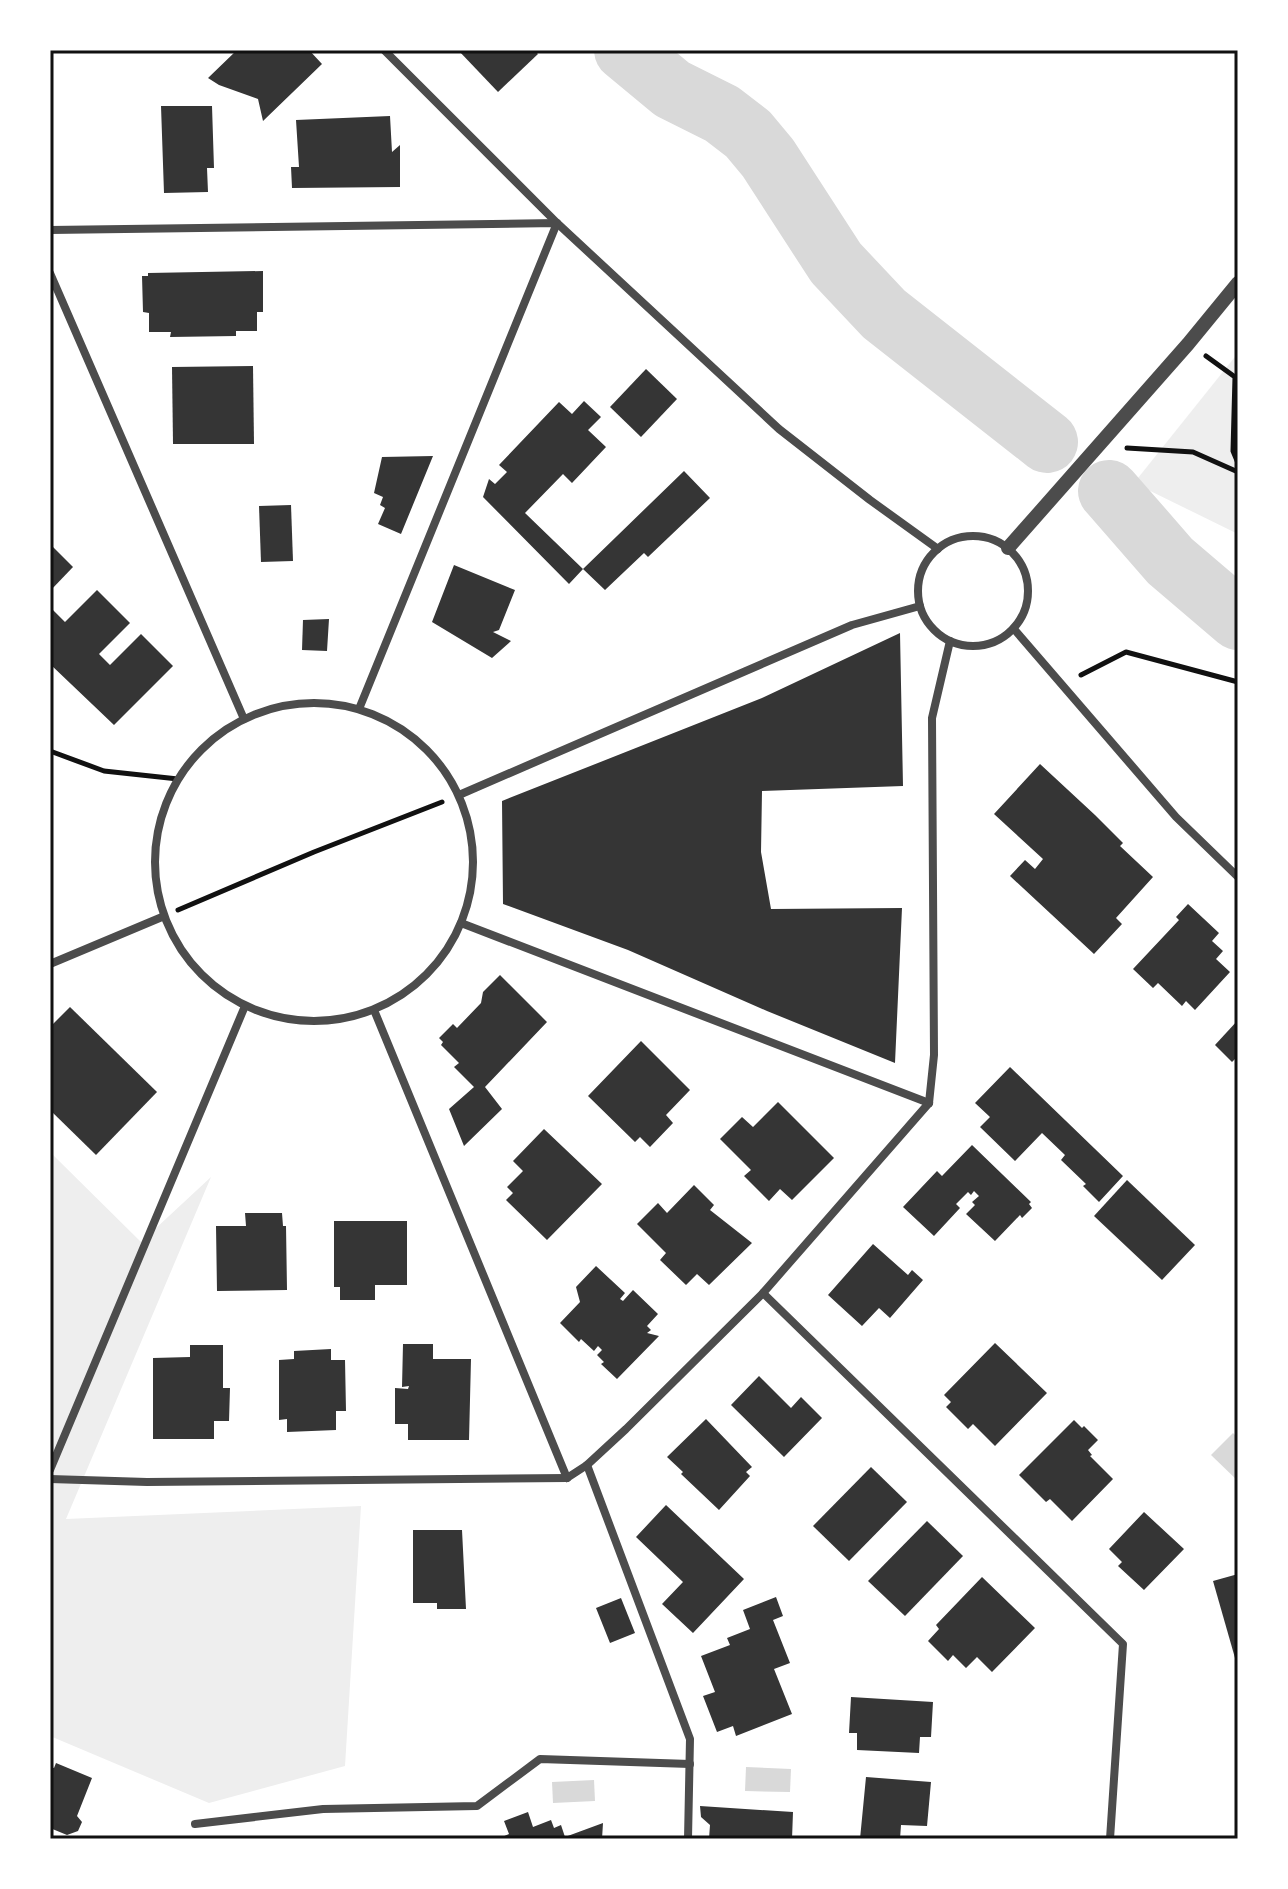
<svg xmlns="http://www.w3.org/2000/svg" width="1288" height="1889" font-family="Cabin,sans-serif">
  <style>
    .green { fill: #eee }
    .water { fill: #d9d9d9 }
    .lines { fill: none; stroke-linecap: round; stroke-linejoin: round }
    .river { stroke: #d9d9d9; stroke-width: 62 }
    .building { fill: #353535 }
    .path { stroke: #111; stroke-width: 5 }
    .minor { stroke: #4c4c4c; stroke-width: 8 }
    .tertiary { stroke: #4c4c4c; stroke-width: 14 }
    .neatline { fill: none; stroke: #111; stroke-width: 3 }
  </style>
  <rect width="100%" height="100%" fill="#fff"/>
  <g class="green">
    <path d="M1238,353V534L1134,483Z"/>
    <path d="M50,1152L141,1242L211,1177L66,1519L361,1506L345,1766L209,1803L50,1736Z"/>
  </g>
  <g class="water">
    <path d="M1233,1433L1238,1438V1481L1211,1455Z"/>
    <path d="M746,1767L791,1769L790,1792L745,1791Z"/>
    <path d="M594,1780L595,1801L553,1803L552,1782Z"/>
  </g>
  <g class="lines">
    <g class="river">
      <path d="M625,50L672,89L722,114L748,134L768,158L836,263L884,314L1047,442"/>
      <path d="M1109,491L1170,561L1238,619"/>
    </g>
  </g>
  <g class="building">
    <path d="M237,50H309L322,64L263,121L258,99L219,85L208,78Z"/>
    <path d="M458,50H534L538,54L498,92Z"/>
    <path d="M161,106H212L214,168H207L208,192L164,193Z"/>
    <path d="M390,116L392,152L400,145V187L292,188L291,167H299L296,120Z"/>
    <path d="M263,271V312H257V331H236V336L170,337L171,332H149V313L143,312L142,276H148V273Z"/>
    <path d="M253,366L254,444H173L172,367Z"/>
    <path d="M646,369L677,399L641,437L610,407Z"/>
    <path d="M584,401L601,417L588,430L606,447L572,483L563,474L525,513L583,569L569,584L483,497L489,479L495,484L507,472L499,465L559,402L572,414Z"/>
    <path d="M433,456L401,534L378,524L385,508L380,505L383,497L374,493L382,457Z"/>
    <path d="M684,471L710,498L648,557L644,553L605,590L583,569Z"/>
    <path d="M291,505L293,561L261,562L259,506Z"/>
    <path d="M50,544L73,567L50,591Z"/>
    <path d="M454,565L515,590L499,630L493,632L511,641L492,658L432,622Z"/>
    <path d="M97,590L130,623L99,654L110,665L141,634L173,666L114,725L50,664V607L65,622Z"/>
    <path d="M329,619L327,651L302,650L303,620Z"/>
    <path d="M900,633L903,786L762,791L761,852L771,909L902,908L895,1063L767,1011L628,950L503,904L502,801L762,698Z"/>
    <path d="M1040,764L1095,815L1123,843L1120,846L1153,877L1116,918L1122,924L1094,954L1010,876L1025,860L1035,869L1043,859L994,814Z"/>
    <path d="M1188,904L1219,933L1212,941L1223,951L1216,959L1230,972L1195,1010L1186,1001L1182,1006L1158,983L1153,988L1133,969L1179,920L1176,917Z"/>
    <path d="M500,975L547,1022L485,1087L502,1109L464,1146L449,1109L474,1087L454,1067L459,1063L441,1045L443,1042L439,1038L453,1024L457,1028L481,1003L483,992Z"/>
    <path d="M70,1007L157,1092L96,1155L50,1110V1027Z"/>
    <path d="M1238,1020V1056L1232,1062L1215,1045Z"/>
    <path d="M641,1041L690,1090L666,1115L673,1123L650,1147L640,1137L635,1142L588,1096Z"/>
    <path d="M1010,1067L1123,1176L1099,1202L1083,1186L1086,1184L1061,1160L1065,1155L1042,1133L1015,1161L980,1127L990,1117L975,1103Z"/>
    <path d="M778,1102L834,1158L792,1200L780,1189L769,1201L744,1176L751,1170L720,1139L742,1117L753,1127Z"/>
    <path d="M544,1129L602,1184L547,1240L506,1200L513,1193L507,1187L523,1171L513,1161Z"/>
    <path d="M972,1145L1031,1202L1029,1204L1032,1208L1022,1218L1020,1215L995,1241L966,1214L975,1205L972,1202L979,1196L974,1191L971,1195L968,1192L956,1204L960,1208L934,1236L903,1207L937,1171L942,1176Z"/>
    <path d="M1127,1180L1195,1245L1162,1280L1094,1216Z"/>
    <path d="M694,1185L714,1205L710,1210L752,1243L709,1285L697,1274L686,1285L660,1260L666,1253L637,1224L658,1203L667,1213Z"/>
    <path d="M245,1213H282L283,1226H286L287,1290L217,1291L216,1226H246Z"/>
    <path d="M334,1221H407V1285H375V1300H340V1287H334Z"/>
    <path d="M873,1244L908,1275L912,1270L923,1280L890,1318L879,1308L862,1326L828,1295Z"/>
    <path d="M596,1266L625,1293L620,1299L623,1301L633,1290L658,1314L647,1326L651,1330L647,1333L659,1336L617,1379L601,1364L604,1362L597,1355L602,1350L598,1346L594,1351L581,1339L579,1342L560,1323L580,1302L576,1287Z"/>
    <path d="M995,1343L1047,1393L995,1446L973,1424L968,1429L946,1407L951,1402L944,1395Z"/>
    <path d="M403,1344H433V1359H471L469,1440H408V1424H395V1388L408,1389L409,1386L402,1387Z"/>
    <path d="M190,1345H223V1388H230L229,1421H214V1439H153V1358L190,1357Z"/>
    <path d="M331,1349V1360H345L346,1411H336V1430L287,1432V1419L279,1420V1360L294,1359V1351Z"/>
    <path d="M759,1376L791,1408L801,1397L822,1418L784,1457L731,1405Z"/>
    <path d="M706,1419L752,1467L746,1472L750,1476L719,1510L681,1474L683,1472L667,1457Z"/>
    <path d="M1074,1420L1082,1428L1084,1426L1098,1440L1088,1450L1092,1455L1090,1456L1113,1479L1072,1521L1050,1499L1046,1502L1019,1475Z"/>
    <path d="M871,1467L907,1502L849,1561L813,1526Z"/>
    <path d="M666,1505L744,1579L693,1633L662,1604L683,1582L636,1537Z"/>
    <path d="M1144,1512L1184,1549L1144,1590L1118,1566L1122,1562L1109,1549Z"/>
    <path d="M927,1521L963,1556L905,1616L868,1581Z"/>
    <path d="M413,1530H462L466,1609H437V1603H413Z"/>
    <path d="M1238,1574V1657L1235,1658L1213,1581Z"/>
    <path d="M982,1577L1035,1628L992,1672L977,1657L966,1668L953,1655L948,1661L928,1641L939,1629L936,1625Z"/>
    <path d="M776,1597L783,1616L773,1620L790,1663L774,1669L792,1714L736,1736L733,1726L717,1732L703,1696L715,1692L701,1656L730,1645L727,1638L750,1629L743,1610Z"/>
    <path d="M621,1598L635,1633L610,1643L596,1608Z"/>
    <path d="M851,1697L933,1702L931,1737H920L919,1753L857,1750V1733H849Z"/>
    <path d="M56,1763L92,1778L77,1816L82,1822L78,1831L67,1835L50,1828V1767L54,1768Z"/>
    <path d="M866,1777L931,1782L927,1826L901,1825L900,1839H860Z"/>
    <path d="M700,1806L793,1812L792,1839H709L710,1825L701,1817Z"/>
    <path d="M528,1812L533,1827L551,1820L554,1828L561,1825L565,1837L603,1823L602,1839H503L502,1837L509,1834L504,1821Z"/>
  </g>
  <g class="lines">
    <g class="path">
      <path d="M1206,356L1235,377L1233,451L1238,463"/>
      <path d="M1127,448L1193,452L1238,472"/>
      <path d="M1081,675L1126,652L1238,682"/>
      <path d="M50,751L104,771L178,779"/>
      <path d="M178,910L314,852L442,802"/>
    </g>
    <g class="minor">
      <path d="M384,50L557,223L779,429L870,500L938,549"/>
      <path d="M50,230L557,223L359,709"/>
      <path d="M50,273L244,719"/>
      <circle cx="973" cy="591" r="55"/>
      <path d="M1014,629L1176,817L1238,877"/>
      <circle cx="314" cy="862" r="159"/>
      <path d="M459,795L852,625L920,606"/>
      <path d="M461,923L929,1103"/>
      <path d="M50,964L162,917"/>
      <path d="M374,1010L567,1478"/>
      <path d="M929,1103L934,1055L932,718L950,641"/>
      <path d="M763,1293L1123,1644L1110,1839"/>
      <path d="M587,1465L690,1739L688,1839"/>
      <path d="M50,1470L245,1006"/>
      <path d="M567,1478L587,1465L626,1429L763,1293L929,1103"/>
      <path d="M50,1479L147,1482L567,1478"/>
      <path d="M195,1824L323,1809L477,1806L540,1759L690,1764"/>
    </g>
    <path class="tertiary" d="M1008,548L1188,344L1238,283"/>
  </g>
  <rect width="1288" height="1889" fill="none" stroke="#ffffff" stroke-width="104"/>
  <rect x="52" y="52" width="1184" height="1785" class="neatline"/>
</svg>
